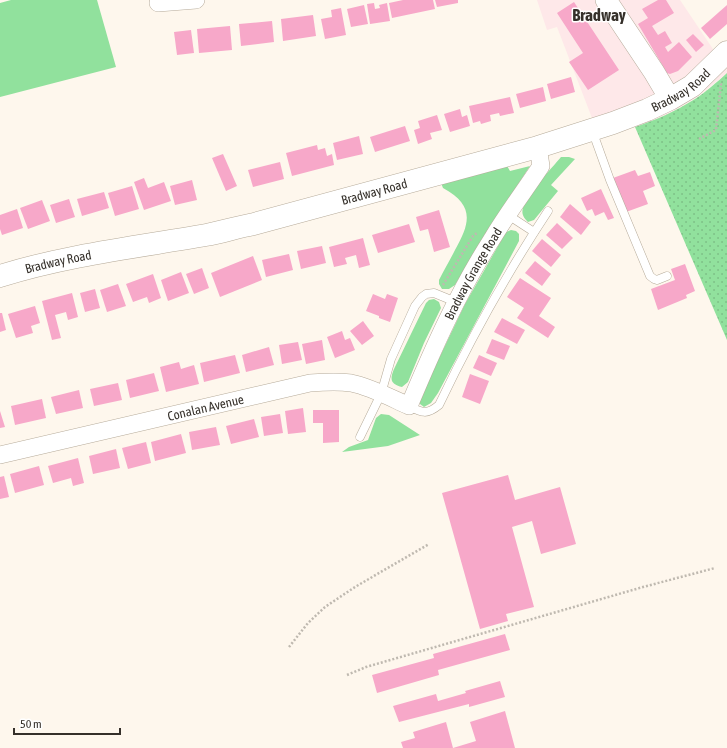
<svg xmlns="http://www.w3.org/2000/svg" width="727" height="748" font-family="'Asap Condensed',sans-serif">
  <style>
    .commercial { fill: #fee8e9 }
    .green { fill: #91e19d }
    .park { fill: url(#park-dots) }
    .building { fill: #f7a8c9 }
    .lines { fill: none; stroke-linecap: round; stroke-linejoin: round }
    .service-casing { stroke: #b6ab9a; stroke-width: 9 }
    .minor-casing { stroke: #b6ab9a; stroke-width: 18 }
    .tertiary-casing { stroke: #b6ab9a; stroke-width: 22 }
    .secondary-casing { stroke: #b6ab9a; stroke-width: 23 }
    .path { stroke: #bfb9b0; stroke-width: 2.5; stroke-dasharray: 2 2; stroke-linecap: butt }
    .service { stroke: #fff; stroke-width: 8 }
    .minor { stroke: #fff; stroke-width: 17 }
    .tertiary { stroke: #fff; stroke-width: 21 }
    .secondary { stroke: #fff; stroke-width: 22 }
    .labels { text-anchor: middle; stroke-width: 3; stroke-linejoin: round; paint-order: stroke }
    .street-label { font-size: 13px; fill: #35302a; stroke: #fff }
    .district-label { font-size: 17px; font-weight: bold; fill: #35302a; stroke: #fff }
  </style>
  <defs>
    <pattern id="park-dots" width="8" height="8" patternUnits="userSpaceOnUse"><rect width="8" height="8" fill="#91e19d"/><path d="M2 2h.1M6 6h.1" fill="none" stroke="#7ec187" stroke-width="1.8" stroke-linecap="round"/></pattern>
  </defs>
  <rect width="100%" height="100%" fill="#fef7ed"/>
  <path class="commercial" d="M537,0H680L727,70V73L696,98L669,114L653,121L619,132L592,118L557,27L547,30Z"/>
  <g class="green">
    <path d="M11,0H97L116,67L0,97V3Z"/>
    <path d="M561,157H569L575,159L551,185L558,191L534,220L528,222C524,218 521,214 523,208C526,195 552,168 561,157Z"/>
    <path d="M506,164L510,171L530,166L485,235L455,285L449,289H442L439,284V280C444,270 450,260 455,250C471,222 474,205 443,188L441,183Z"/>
    <path d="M511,230L516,231L519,234V241L438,393L431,403L424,407L420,404L419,400L465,304L506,232Z"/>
    <path d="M434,299L439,302L441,308L424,343L408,382L402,387C390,384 390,379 394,369L426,303L429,300Z"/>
    <path d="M381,414L389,415L420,435L388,446L342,452L349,447L368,440L376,418Z"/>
  </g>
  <path class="park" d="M727,73V340L635,127C656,120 676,111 695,99C706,92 717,82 727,73Z"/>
  <g class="building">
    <path d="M403,0H433L435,9L392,18L389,3Z"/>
    <path d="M435,0H458V3L437,7Z"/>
    <path d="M658,0H666L674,13L652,26L658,35L665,31L672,43L665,47L668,52L679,42L692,57L678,71L670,74L667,73L638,24L648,18L642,9Z"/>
    <path d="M574,2L619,70L588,90L569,62L583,53L557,13Z"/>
    <path d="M374,3L375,9L380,8L379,5L387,3L390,21L370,24L367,4Z"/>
    <path d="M364,5L368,24L351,27L347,9Z"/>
    <path d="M727,5V24L710,39L701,28Z"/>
    <path d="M341,8L346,35L325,39L321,19L332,17L331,10Z"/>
    <path d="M313,15L316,36L283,41L281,19Z"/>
    <path d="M272,21L274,42L241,46L239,24Z"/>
    <path d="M230,26L232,50L199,53L197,29Z"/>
    <path d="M191,30L194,53L177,55L174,32Z"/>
    <path d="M693,34L704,45L696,52L686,40Z"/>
    <path d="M571,77L575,92L551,99L547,84Z"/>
    <path d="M543,87L546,101L520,108L516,94Z"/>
    <path d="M510,97L514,113L500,116L499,113L490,115L491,121L481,124L480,121L473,123L469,106Z"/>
    <path d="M460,109L462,117L467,115L470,126L450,132L444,114Z"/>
    <path d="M437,115L442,130L430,133L432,139L418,144L414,130L420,128L418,121Z"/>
    <path d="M405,126L410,141L375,152L370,137Z"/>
    <path d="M359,136L363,154L337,160L333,143Z"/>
    <path d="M317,145L318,150L325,148L327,156L332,154L334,165L292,176L286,153Z"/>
    <path d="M223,154L237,186L226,191L212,158Z"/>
    <path d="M280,162L284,179L253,187L248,170Z"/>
    <path d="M635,170L638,176L650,172L655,186L643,191L648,204L626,212L613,178Z"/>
    <path d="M144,178L148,188L164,182L171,201L144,210L134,182Z"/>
    <path d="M192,180L197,200L175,205L170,186Z"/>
    <path d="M132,186L139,209L115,216L108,193Z"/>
    <path d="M601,189L614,218L608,220L604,212L595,216L592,209L587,211L581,198Z"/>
    <path d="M104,192L109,208L82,216L77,199Z"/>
    <path d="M69,199L75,217L56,223L50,205Z"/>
    <path d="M42,200L50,221L28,229L20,208Z"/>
    <path d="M570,204L591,222L581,235L560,217Z"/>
    <path d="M17,209L23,228L2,235L0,229V215Z"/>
    <path d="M439,210L450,247L434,252L428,229L420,231L416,217Z"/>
    <path d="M557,223L573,238L562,249L546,235Z"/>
    <path d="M409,224L415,242L378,253L372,235Z"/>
    <path d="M363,238L370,265L359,268L356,255L345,258L347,264L334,267L329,247Z"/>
    <path d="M542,239L561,255L551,267L532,251Z"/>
    <path d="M322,246L326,263L301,269L297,251Z"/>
    <path d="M289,254L293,270L266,277L262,260Z"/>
    <path d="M253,256L262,280L220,297L211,273Z"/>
    <path d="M535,261L551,274L542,286L525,273Z"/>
    <path d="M685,264L695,291L686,295L687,298L658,310L651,289L675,280L671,269Z"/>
    <path d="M202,268L209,288L194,294L186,274Z"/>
    <path d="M181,272L189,293L168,301L161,280Z"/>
    <path d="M153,274L161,298L149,303L147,297L133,302L126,284Z"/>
    <path d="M520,278L551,298L539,316L555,327L548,338L517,318L524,308L507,297Z"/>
    <path d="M118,284L126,306L107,312L100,290Z"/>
    <path d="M95,289L100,308L85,312L80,293Z"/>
    <path d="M72,293L78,317L68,320L66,312L55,315L61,338L52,340L42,301Z"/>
    <path d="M373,294L385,299L387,294L398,298L390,322L379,318V316L366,311Z"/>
    <path d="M35,306L40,323L31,326L33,333L16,338L8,314Z"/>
    <path d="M0,313H2L6,330L0,332Z"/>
    <path d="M502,318L525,330L517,344L494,332Z"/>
    <path d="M363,321L374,336L362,345L350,331Z"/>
    <path d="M342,331L345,340L350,338L355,350L335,358L327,337Z"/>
    <path d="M492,339L510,346L504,360L486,353Z"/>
    <path d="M322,340L325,360L306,364L302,344Z"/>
    <path d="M298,342L302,360L282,364L279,345Z"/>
    <path d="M269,347L274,365L246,372L242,355Z"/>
    <path d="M235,355L240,373L204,382L200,363Z"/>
    <path d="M479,355L497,363L491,376L473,368Z"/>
    <path d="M179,362L181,369L194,365L199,384L166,392L160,367Z"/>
    <path d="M154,373L159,391L130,398L126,380Z"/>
    <path d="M470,374L489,381L480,404L462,397Z"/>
    <path d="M118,383L122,400L94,406L90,389Z"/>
    <path d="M79,390L83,408L56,414L51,397Z"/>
    <path d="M42,399L46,418L15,425L11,406Z"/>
    <path d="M303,408L306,432L288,434L285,411Z"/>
    <path d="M313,410H339V442L323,443V423H313Z"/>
    <path d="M0,411L5,427L0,428Z"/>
    <path d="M280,414L283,433L264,436L261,417Z"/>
    <path d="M254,419L259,437L231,444L226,426Z"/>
    <path d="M216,427L220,445L192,450L189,432Z"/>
    <path d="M181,434L186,453L155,461L151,442Z"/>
    <path d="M146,442L151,463L128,469L122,448Z"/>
    <path d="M116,449L120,468L93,474L89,456Z"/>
    <path d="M78,458L84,483L73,486L71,478L53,483L48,466Z"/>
    <path d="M39,466L44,485L15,493L10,474Z"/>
    <path d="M508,475L515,500L560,487L576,544L541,554L532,521L512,527L534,607L506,614L508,621L480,629L442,493Z"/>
    <path d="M4,476L9,497L0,499V477Z"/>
    <path d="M505,634L510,650L438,670L439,675L377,693L372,675L434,658L433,654Z"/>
    <path d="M500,681L505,697L469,707V704L399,722L393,706L436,694L438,701L466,693L465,691Z"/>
    <path d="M505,711L515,748H453L476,741L470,722Z"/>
    <path d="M446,722L453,748H403L401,742L415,738L413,732Z"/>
  </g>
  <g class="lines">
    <g class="service-casing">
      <g id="service">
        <path d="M592,130L610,180L650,276L654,279L657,280L667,276"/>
        <path d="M508,215L534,232"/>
        <path d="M409,406C422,413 427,415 439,405C471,338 507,273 548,211"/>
        <path d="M360,437L381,394L391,359L415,306L422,297L426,294L434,293L456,302"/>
      </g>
    </g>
    <g class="minor-casing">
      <g id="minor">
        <path d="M158,3L196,0"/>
        <path id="s1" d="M0,455L310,383C323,382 337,381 351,383C371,387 391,398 409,406C433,349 458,292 492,239C507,214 525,190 541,166L538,147"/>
      </g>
    </g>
    <g class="tertiary-casing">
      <path id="tertiary" d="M606,0L654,72L670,99"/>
    </g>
    <g class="secondary-casing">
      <g id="secondary">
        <path id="s2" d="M0,276C67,255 137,247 206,235C222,232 238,227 254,224L538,147L613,123L647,110L670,99L692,86L727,52"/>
      </g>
    </g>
    <g class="path">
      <path d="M699,139L716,130L721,84L719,83"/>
      <path d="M443,285L473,236L477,233"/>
      <path d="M289,647L308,623L325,607L355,587L429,544"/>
      <path d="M347,675L366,667L643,587L715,568"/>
    </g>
    <use href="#service" class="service"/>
    <use href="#minor" class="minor"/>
    <use href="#tertiary" class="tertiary"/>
    <use href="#secondary" class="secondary"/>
  </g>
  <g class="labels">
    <g class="street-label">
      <text dy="5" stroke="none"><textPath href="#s2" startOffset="708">Bradway Road</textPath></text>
      <text dy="5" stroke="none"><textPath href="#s2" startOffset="384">Bradway Road</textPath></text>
      <text dy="5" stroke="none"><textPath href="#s2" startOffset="60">Bradway Road</textPath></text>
      <text dy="5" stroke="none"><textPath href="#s1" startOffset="569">Bradway Grange Road</textPath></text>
      <text dy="5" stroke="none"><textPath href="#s1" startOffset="211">Conalan Avenue</textPath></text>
    </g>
    <g class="district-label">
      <text x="599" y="21">Bradway</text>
    </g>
  </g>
  <path d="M14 728v6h106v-6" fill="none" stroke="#35302a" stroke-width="2"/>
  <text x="20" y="728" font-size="12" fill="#35302a" stroke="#ffffff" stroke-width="3" paint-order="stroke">50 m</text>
</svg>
